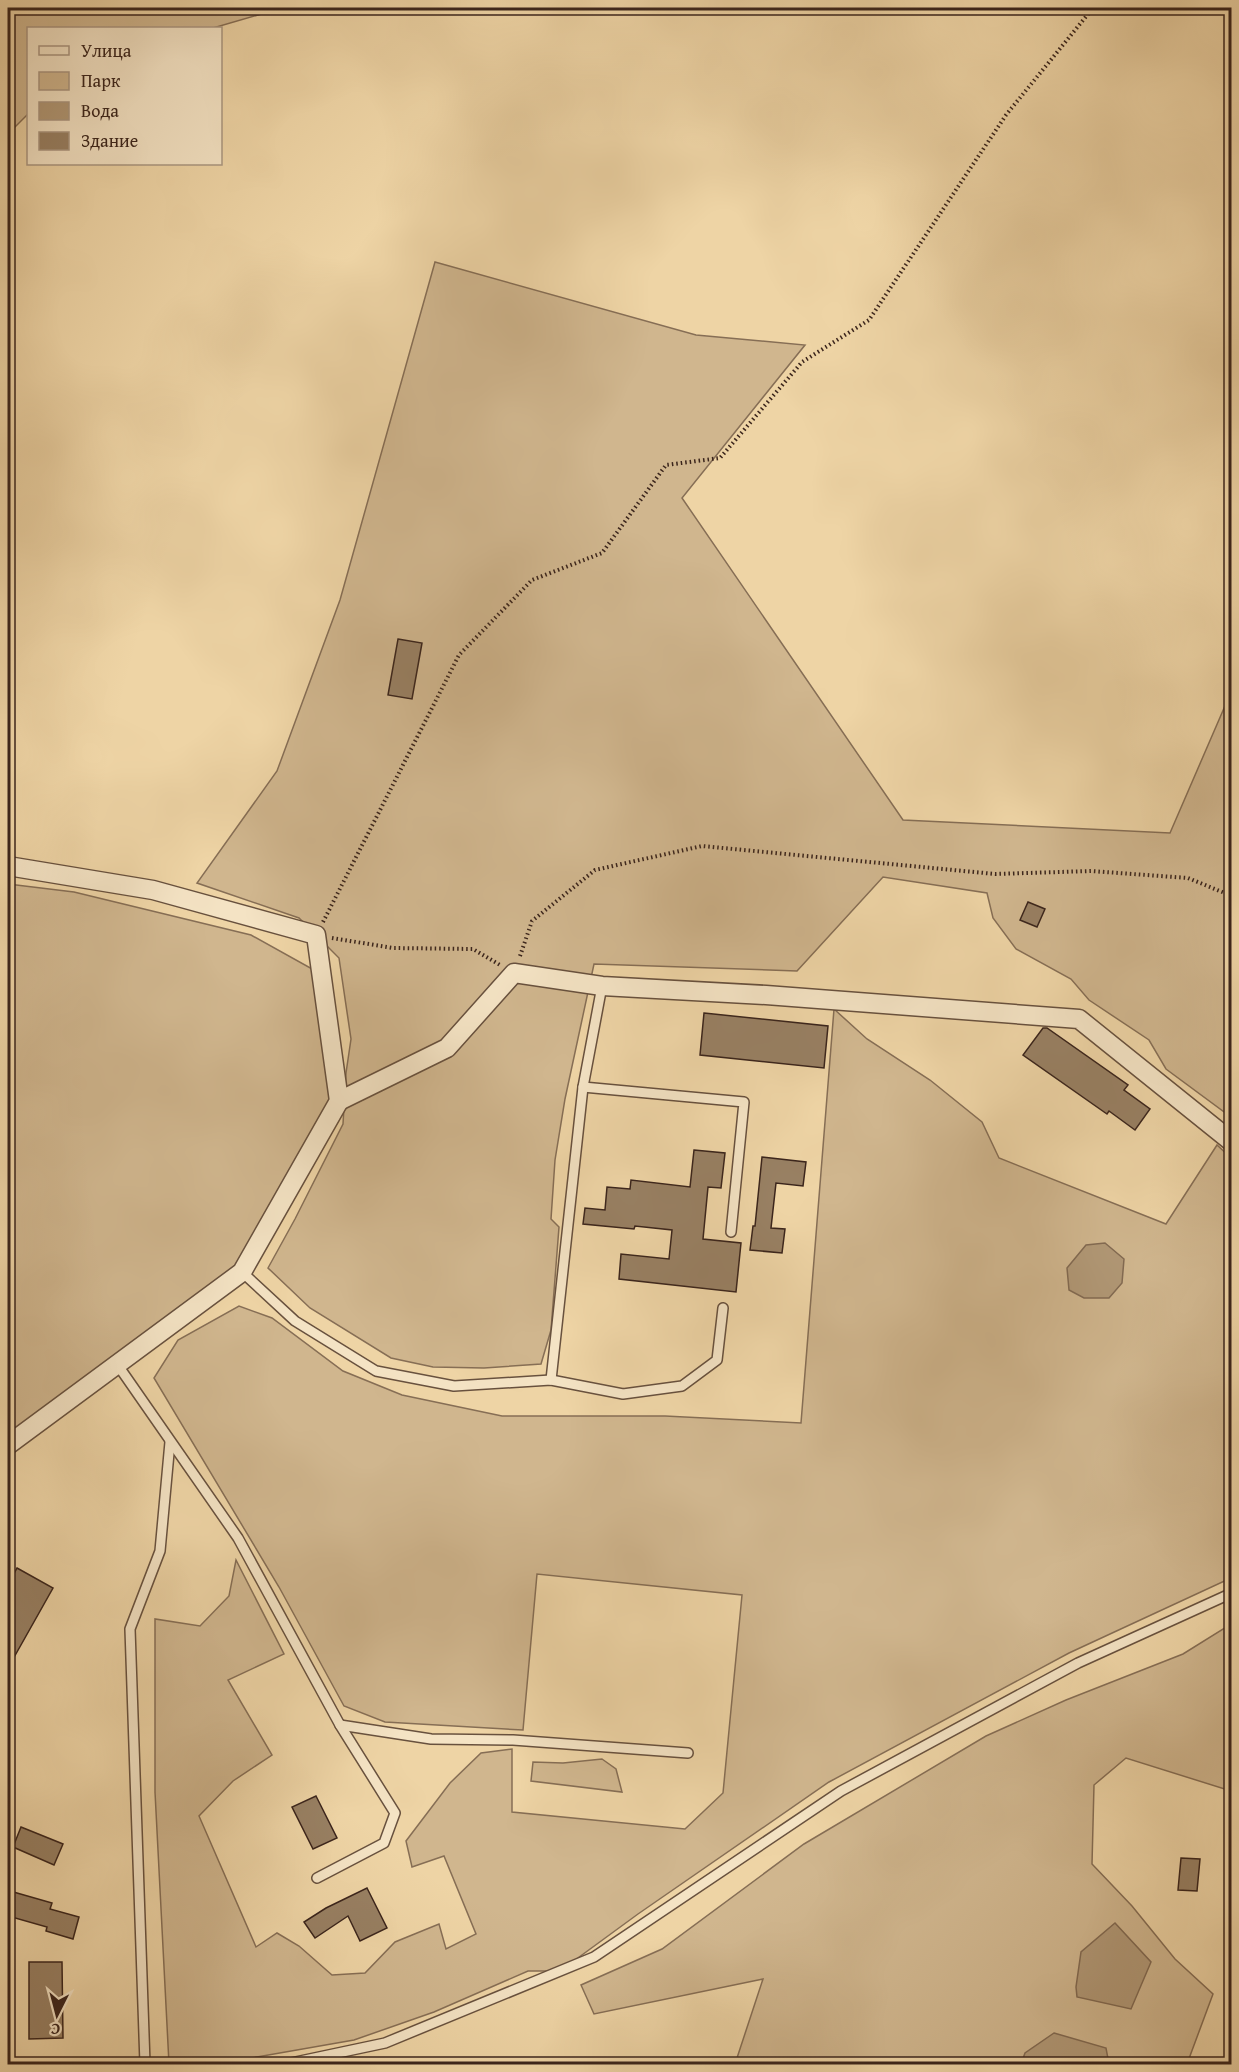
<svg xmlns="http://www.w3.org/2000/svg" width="1239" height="2072" font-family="'Gentium Book Plus',serif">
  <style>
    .green { fill: #d0b68e; stroke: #866e55; stroke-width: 1.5 }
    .water { fill: #b19876; stroke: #826a52; stroke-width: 1.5 }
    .building { fill: #988063; stroke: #3b251c; stroke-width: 1.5 }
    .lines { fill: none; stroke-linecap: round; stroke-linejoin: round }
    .lane-casing { stroke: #68513e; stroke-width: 12 }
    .street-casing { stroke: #68513e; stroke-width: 21 }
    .path { stroke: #3b251c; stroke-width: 4; stroke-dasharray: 1.5 3; stroke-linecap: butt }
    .lane { stroke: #f4e3c4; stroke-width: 9 }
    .street { stroke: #f4e3c4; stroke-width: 18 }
  </style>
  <rect width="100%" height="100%" fill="#eed4a5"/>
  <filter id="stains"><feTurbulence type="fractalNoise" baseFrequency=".00333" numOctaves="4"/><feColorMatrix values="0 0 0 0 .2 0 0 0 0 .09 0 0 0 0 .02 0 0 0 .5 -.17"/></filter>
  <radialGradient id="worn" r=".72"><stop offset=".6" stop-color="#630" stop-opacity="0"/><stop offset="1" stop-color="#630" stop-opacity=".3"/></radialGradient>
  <g class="green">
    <path d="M8,8H282L213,28H28V114L8,134Z"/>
    <path d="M435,262L696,335L805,345L682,498L903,820L1170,833L1231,692V1117L1166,1069L1149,1040L1089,1000L1071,979L1016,949L993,918L987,893L883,877L797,971L594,964L565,1099L555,1160L551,1219L559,1227L551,1330L541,1364L484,1368L433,1367L391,1358L310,1308L268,1268L295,1219L343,1124L346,1073L351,1039L339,958L299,918L197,883L277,771L340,600Z"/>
    <path d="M8,884L74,892L251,935L314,970L330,1100L236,1265L8,1437Z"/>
    <path d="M834,1009L867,1039L930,1080L982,1122L999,1158L1166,1224L1217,1145L1231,1158V1578L1069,1653L829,1782L638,1914L560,1971H528L434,2012L354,2040L217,2064H169L155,1792V1619L200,1626L229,1596L236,1560L284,1654L228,1680L272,1755L233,1781L199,1816L256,1947L277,1933L299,1946L332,1975L365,1973L395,1942L439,1924L446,1949L476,1934L444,1856L412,1867L406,1841L450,1783L481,1753L512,1749V1812L685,1829L723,1793L742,1595L537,1574L523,1730L385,1722L344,1706L279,1587L154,1378L178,1340L239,1306L272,1318L343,1371L402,1395L502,1416H665L801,1423Z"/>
    <path d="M1231,1624V1791L1126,1758L1094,1785L1092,1864L1132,1906L1175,1959L1213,1994L1187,2064H735L763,1979L594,2014L581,1985L662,1949L804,1844L986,1736L1066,1700L1183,1654Z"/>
    <path d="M602,1759L616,1769L622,1792L531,1781L533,1762L563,1763Z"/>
  </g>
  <g class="water">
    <path d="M1105,1243L1124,1259L1122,1283L1109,1298H1084L1069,1290L1067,1268L1086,1245Z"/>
    <path d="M1115,1923L1151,1962L1131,2009L1077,1997L1076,1987L1081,1952Z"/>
    <path d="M1054,2033L1106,2048L1109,2064H1021L1025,2053Z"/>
  </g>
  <g class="building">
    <path d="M398,639L422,643L412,699L388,695Z"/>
    <path d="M1028,902L1045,909L1037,927L1020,920Z"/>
    <path d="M704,1013L828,1026L824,1068L700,1055Z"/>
    <path d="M1043,1028H1047L1128,1085L1124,1090L1150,1109L1135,1130L1109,1111L1107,1114L1023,1055Z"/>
    <path d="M694,1150L725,1153L721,1188L708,1187L703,1239L741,1243L736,1292L619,1279L621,1254L669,1259L672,1230L635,1226L634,1229L583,1224L585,1208L605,1210L607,1187L630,1189L631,1180L690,1187Z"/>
    <path d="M762,1157L806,1162L803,1186L776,1183L771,1228L785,1229L782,1253L750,1250L753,1226H755Z"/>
    <path d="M17,1568L53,1588L8,1668V1585Z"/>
    <path d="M316,1796L337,1838L313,1849L292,1807Z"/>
    <path d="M21,1827L63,1844L54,1865L13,1847Z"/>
    <path d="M1181,1858L1200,1859L1197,1891L1178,1890Z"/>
    <path d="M367,1888L387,1928L360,1941L348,1916L315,1938L304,1922L326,1908Z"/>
    <path d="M10,1891L52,1903L50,1909L79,1917L73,1939L46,1931L47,1927L8,1916V1900Z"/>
    <path d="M29,1962H62L63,2038L29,2039Z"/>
  </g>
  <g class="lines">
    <g class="lane-casing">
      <g id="lane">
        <path d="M583,1087L744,1102L731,1232"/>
        <path d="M242,1272L295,1321L376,1371L454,1386L551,1380L623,1394L682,1386L717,1360L723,1308"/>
        <path d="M117,1364L238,1538L340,1725L395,1813L384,1843L317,1878"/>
        <path d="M551,1380L583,1087L602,986"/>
        <path d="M340,1725L431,1739L513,1740L688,1753"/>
        <path d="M145,2064L130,1629L160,1551L170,1442"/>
        <path d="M286,2064L385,2043L594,1957L841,1791L1078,1663L1232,1593"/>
      </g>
    </g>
    <g class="street-casing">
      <g id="street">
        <path d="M8,866L153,890L316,935L339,1101L242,1272L8,1445"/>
        <path d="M339,1101L447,1048L514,973L602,986L766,995L1079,1019L1232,1142"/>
      </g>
    </g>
    <g class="path">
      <path d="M323,922L459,655L532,580L602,553L666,465L720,458L802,362L869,320L1006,115L1093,8"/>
      <path d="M332,938L393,948L473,949L500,965"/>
      <path d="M520,956L532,921L595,870L702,846L995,874L1091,871L1188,878L1232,896"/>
    </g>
    <use href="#lane" class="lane"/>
    <use href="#street" class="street"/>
  </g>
  <rect width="1239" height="2072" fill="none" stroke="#eed4a5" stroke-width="30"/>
  <rect x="9" y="9" width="1221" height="2054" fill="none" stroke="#3b251c" stroke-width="3"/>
  <rect x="15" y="15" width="1209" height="2042" fill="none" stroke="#3b251c" stroke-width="1.5"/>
  <rect x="27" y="27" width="195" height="138" fill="#f4e3c4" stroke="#aa9781" stroke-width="1.5"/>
  <rect x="39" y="46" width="30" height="9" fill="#f4e3c4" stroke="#aa9781" stroke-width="1.5"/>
  <text x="81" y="57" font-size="18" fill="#3b251c">Улица</text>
  <rect x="39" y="72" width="30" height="18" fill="#d0b68e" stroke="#aa9781" stroke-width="1.5"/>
  <text x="81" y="87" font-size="18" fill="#3b251c">Парк</text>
  <rect x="39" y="102" width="30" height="18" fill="#b19876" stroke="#aa9781" stroke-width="1.5"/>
  <text x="81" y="117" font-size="18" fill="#3b251c">Вода</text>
  <rect x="39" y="132" width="30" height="18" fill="#988063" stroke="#aa9781" stroke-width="1.5"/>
  <text x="81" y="147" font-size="18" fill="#3b251c">Здание</text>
  <g transform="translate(57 2015) rotate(186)" stroke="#f4e3c4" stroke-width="4.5" paint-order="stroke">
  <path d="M0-4.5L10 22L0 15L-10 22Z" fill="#3b251c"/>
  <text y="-9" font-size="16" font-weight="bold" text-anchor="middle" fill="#3b251c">С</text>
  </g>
  <rect width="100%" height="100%" filter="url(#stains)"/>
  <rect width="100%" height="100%" fill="url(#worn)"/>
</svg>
